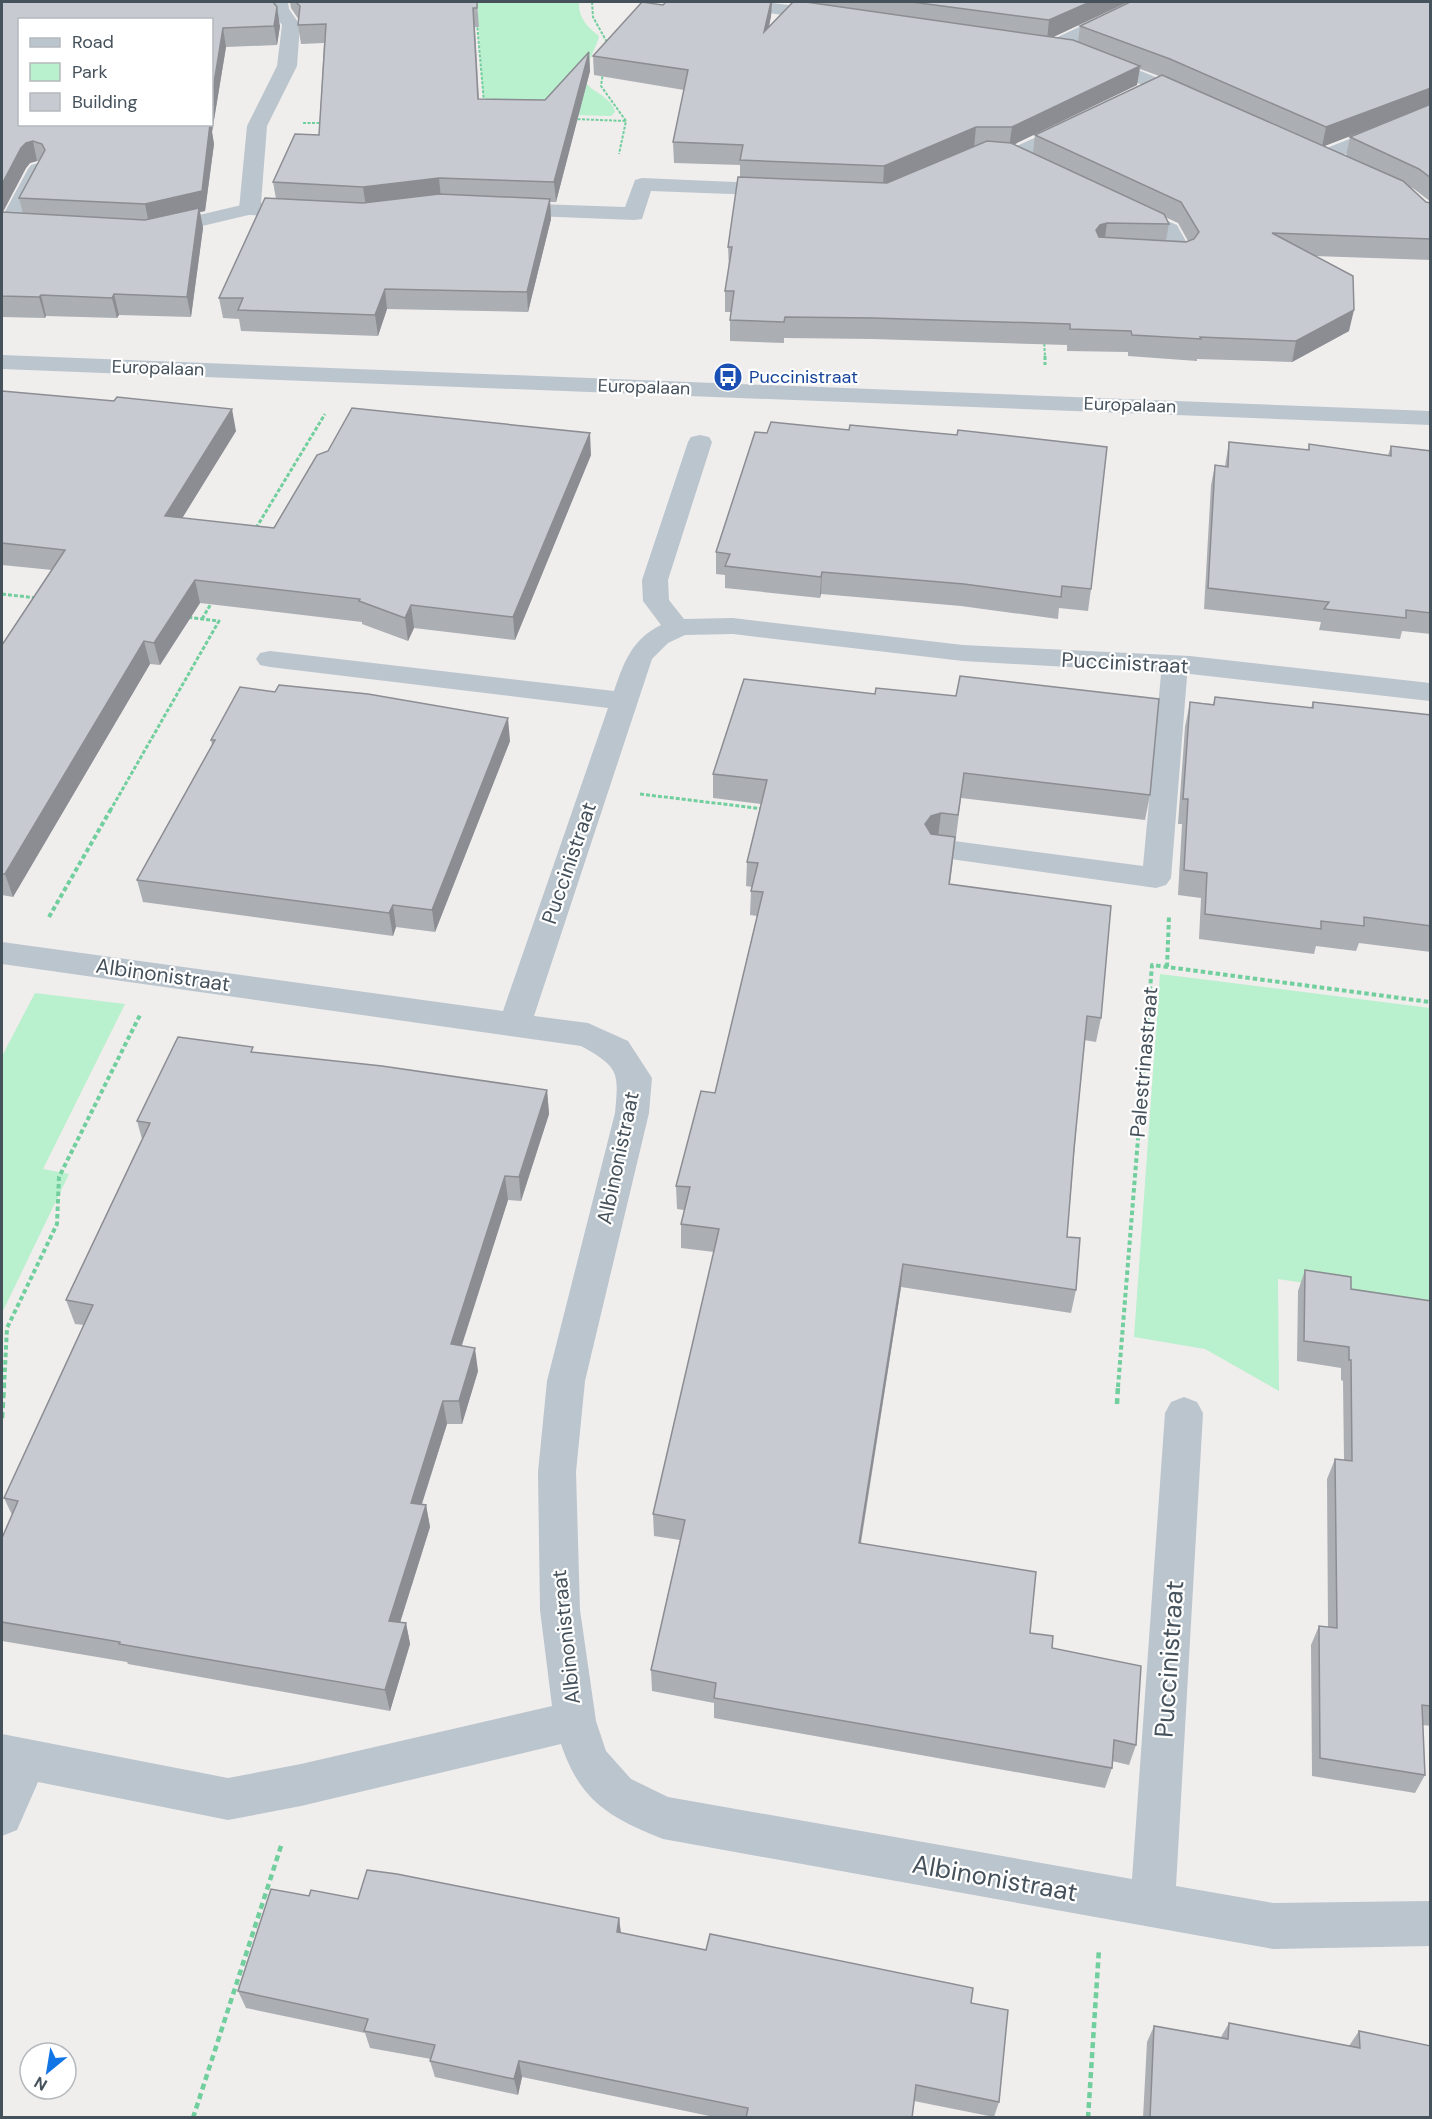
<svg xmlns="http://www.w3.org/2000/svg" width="1432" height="2119" font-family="'DM Sans',sans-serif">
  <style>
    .green { fill: #b9f0cd }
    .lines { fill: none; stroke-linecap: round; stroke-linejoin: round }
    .path-far3 { stroke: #70cf9d; stroke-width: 2; stroke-dasharray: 3 1.5; stroke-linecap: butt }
    .path-far2 { stroke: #70cf9d; stroke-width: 3; stroke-dasharray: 4 2; stroke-linecap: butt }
    .path-far1 { stroke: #70cf9d; stroke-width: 4; stroke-dasharray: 4.5 3; stroke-linecap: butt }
    .path { stroke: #70cf9d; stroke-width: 4.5; stroke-dasharray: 6 4; stroke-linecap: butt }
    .service { fill: #bbc5cd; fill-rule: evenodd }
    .minor { fill: #bbc5cd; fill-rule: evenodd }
    .tertiary { fill: #bbc5cd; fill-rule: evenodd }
    .wall { fill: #abaeb3; fill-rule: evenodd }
    .shaded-wall { fill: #8b8d92 }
    .building { fill: #c7cad0; stroke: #8b8d92; stroke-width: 1.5 }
    .labels { text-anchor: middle; stroke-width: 4.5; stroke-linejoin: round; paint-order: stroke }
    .far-street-label { font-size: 18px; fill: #45515b; stroke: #fff }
    .far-transit-label { font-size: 18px; fill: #164399; stroke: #fff; text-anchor: start }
    .street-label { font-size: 21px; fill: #45515b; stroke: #fff }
    .near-street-label { font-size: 26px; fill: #45515b; stroke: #fff }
  </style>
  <rect width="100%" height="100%" fill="#f0eded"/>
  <g class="green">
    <path d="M477,2H579C578,17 587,27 599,36C597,47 584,68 584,77C585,91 611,94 615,112L611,116L498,113L487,108L483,92Z"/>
    <path d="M1160,974L1430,1008V1302L1278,1279L1279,1391L1205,1349L1134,1337Z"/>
    <path d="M35,993L125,1004L43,1169L69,1174L2,1313V1056Z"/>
  </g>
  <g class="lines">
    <g class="path-far3">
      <path d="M592,2L593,17L608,44"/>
      <path d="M477,23L484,102"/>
      <path d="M603,72L601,86L626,121L619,154"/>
      <path d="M573,119L626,121"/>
      <path d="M303,123H323"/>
      <path d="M1044,339L1045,357"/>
    </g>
    <g class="path-far2">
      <path d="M1045,356V365"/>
      <path d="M256,528L325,414"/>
      <path d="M2,594L36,598"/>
      <path d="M202,619L212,602"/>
      <path d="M640,794L764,809"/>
      <path d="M110,811L219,621L187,617"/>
    </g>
    <g class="path-far1">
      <path d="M49,917L111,809"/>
      <path d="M1167,967L1169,917"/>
      <path d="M4,1387L7,1328L57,1224L59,1177L140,1015"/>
      <path d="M1118,1387L1152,965L1430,1002"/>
    </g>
    <g class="path">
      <path d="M1117,1404L1118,1386"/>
      <path d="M2,1418L4,1386"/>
      <path d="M193,2118L282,1843"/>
      <path d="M1088,2118L1099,1949"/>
    </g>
    <g class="service">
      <path d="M38,163L45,165L48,169L20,220L43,223L46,227L43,231L36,233L2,230V217L28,169L31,165Z"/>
      <path d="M250,203L257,205L260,209L257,213L160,236L153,234L150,230L153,226Z"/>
      <path d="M1129,204L1177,225L1193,254L1190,258L1183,260L1150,257L1147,253L1150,249L1169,247L1162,233L1122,214L1119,210L1122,206Z"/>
      <path d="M1175,656L1184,658L1188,664L1171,878L1166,885L1156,888L929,856L925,849L929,842L939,839L1143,866L1162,664L1166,658Z"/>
    </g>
    <g class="minor">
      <path d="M270,2H288L289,9L300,25L297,66L267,126L261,203L312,207L315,212L312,217L304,218L250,215L243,213L239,209L247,126L277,66L282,25L271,9Z"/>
      <path d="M718,2H764L830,10L837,12L839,16L837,20L830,22L727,7L721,6Z"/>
      <path d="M1132,2H1155L1152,6L1059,51H1045L1043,47L1045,43Z"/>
      <path d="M1097,53L1197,94L1200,98L1197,102H1183L1090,63L1087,59L1090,55Z"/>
      <path d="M1430,107V120L1328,161H1314L1311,157L1314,153Z"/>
      <path d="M1074,120L1081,122L1084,126L1081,130L1020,159C1006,163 989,161 975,157L972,153L975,149H1010Z"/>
      <path d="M642,178L781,184L788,186L791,190L788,194L781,196L651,191L642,219L634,220L505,215L498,213L494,209L498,205L505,203L625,207L635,180Z"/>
      <path d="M700,435L709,437L712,442L668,580L669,600L684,619L733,618L963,645L1190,656L1430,683V701L1190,674L963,661L733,634L685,635L668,643L652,659L534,1016L588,1023L628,1041L652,1078L649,1113L585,1381L576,1472L580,1610L596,1721L606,1751L631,1779L668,1797L1132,1879L1165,1413L1171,1402L1184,1397L1197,1402L1203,1413L1176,1886L1273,1903L1430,1901V1946L1273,1949L663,1839C610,1818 580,1801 561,1744L301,1806L228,1820L38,1782L17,1830L2,1836V1734L228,1778L301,1764L552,1706L540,1610L538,1472L547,1381L615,1113C619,1072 619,1067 581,1046L2,964V942L503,1011L608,708L270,667L260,665L256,659L260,653L270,651L614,691C624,662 632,639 661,625L643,601L642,580L688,442L691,437Z"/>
    </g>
    <path class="tertiary" d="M2,355L1430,411V425L2,369Z"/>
  </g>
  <g class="wall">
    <path d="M2,2L280,26L277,45L226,47L212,132L214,144L205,211L200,212L203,228L191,317L119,315L117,318L46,316L45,318L2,317ZM37,161H39L19,198L23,213L2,212L26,168L30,163Z"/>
    <path d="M290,2H477L479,27H475L479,99L545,100L589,52L590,71L556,202H550L551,219L528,312L387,309L378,336L241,331L239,319L223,318L219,298L276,199L273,182L319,135L324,43L301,44L298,25L299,20L291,8Z"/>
    <path d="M772,2L771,16L769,27L793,2H1128L1053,37L1078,42L1080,26L1431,2V202L1414,189L1410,187L1426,202L1431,203V260L1314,256L1349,331L1292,362L1197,359V361L1128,356V352L1067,351V345L872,339L784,338V343L730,341V320L731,312H725V291L729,268L728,247L740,177V165L674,163L673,142L684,90L594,75L593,56L663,5ZM1140,69L1159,76L1035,135L1033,153L1014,144L1137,85ZM1393,120L1350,137L1346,156L1324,146ZM1165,217L1178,223L1188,241L1166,240L1169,224Z"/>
    <path d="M2,391L236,431L182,518L274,528L591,455L515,640L414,628L408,641L362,624V622L200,603L160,665L150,664L13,897L2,895V645L52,570L2,565Z"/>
    <path d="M1229,442L1308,450L1309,444L1388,455L1391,446L1431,451V634L1402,631L1400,639L1319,630L1321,622L1204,609L1211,485L1215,465L1225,466Z"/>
    <path d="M716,552L1091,589L1088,611L1059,608L1058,619L961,606L821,594L820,598L725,588V575L716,574Z"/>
    <path d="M744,679L1150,795L1145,820L961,798L950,884L1101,1018L1096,1042L1084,1040L1067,1237L1076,1290L1071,1313L901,1287L861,1543L1030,1633L1052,1648L1136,1745L1129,1765L1112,1761V1768L1105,1788L714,1718V1703L652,1691L651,1670L680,1540L654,1536L653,1514L714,1252L681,1248V1224L684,1210L677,1209L676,1186L715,1093L757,916L750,915L751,891L752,887L746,886L747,862L761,804L713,798V774Z"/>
    <path d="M275,692L510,741L435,932L396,927L393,936L143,902L137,880L212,745L211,740Z"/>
    <path d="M1215,697L1311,708L1313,702L1431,715V952L1359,943L1356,951L1316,946L1314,954L1199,939L1201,898L1178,895L1182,824H1178L1185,727L1190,702L1213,704Z"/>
    <path d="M254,1052L547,1090L549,1114L521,1201L508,1200L461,1346L478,1371L462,1424H447L422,1504L426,1505L430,1527L400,1622L406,1623L410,1644L390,1711L128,1664L127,1662L2,1641V1538L12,1515L4,1498L84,1325L75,1324L66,1300L142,1139L137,1121Z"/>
    <path d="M1305,1270L1351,1289L1431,1301V1726L1423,1725L1425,1775L1415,1793L1312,1776L1311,1645L1319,1626L1328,1627L1327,1479L1335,1459L1344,1460L1343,1381L1341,1380V1368L1297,1361L1298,1291Z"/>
    <path d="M309,1896L619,1918L621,1933L971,2003L999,2102L994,2117L914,2101L912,2118H719L522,2077L518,2095L435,2077L430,2061L431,2059L370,2048L365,2033L246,2008L238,1991Z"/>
    <path d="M1229,2023L1349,2046L1359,2031L1431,2118H1143L1147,2042L1154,2026L1221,2037Z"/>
  </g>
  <g class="shaded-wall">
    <path d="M771,2H772L771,16L764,51V32Z"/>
    <path d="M1090,2H1128L1047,40L1049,20Z"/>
    <path d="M277,7L280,26L277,45L274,26Z"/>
    <path d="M223,28L226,47L212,132L214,144L205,211L200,212L203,228L191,317L187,297L149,224L145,204L206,124H212V95Z"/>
    <path d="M589,52L590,71L556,202L554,182Z"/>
    <path d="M1140,66L1137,85L1009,147L1012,127Z"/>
    <path d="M1431,88V105L1322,147L1326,127Z"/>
    <path d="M976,127L974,147L883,187L884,166Z"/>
    <path d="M33,141L37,161L30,163L26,168L2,214V184L21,148L26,143Z"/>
    <path d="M439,178L441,198L366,207L363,187Z"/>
    <path d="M550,199L551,219L528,312L527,292Z"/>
    <path d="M1107,223L1104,244L1097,246L1096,230L1100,225Z"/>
    <path d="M385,289L387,309L378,336L375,315Z"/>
    <path d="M114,294L119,315L117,318L112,298Z"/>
    <path d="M41,295L46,316L45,318L39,297Z"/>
    <path d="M1354,310L1349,331L1292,362L1296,341Z"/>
    <path d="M232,409L236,431L170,538L165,516Z"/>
    <path d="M590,433L591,455L515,640L513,617Z"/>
    <path d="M822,572L821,594L820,598L821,577Z"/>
    <path d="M195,580L200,603L160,665L154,643Z"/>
    <path d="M411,605L414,628L408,641L405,618Z"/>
    <path d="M144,641L150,664L13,897L5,874Z"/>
    <path d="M508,718L510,741L435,932L432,910Z"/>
    <path d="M941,813L938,837L928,840L925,824L931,816Z"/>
    <path d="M393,905L396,927L393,936L389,913Z"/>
    <path d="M547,1090L549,1114L521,1201L519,1177Z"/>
    <path d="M505,1176L508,1200L455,1367L451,1344Z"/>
    <path d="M903,1264L901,1287L857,1564L859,1543Z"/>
    <path d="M475,1348L478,1371L462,1424L459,1401Z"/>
    <path d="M443,1401L447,1424L415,1525L411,1503Z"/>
    <path d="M426,1505L430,1527L394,1642L389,1621Z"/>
    <path d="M406,1623L410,1644L390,1711L385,1690Z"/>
    <path d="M619,1918L621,1935L617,1932Z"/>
    <path d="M519,2061L522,2077L518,2095L514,2079Z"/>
  </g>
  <g class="building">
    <path d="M2,2H273L277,7L274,26L223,28L212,95V20H20V124H210L202,191L145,204L19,198L45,150L42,144L33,141L26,143L21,148L2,184Z"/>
    <path d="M296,2H477V8H473L478,99L545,100L589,52L554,182L439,178L363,187L273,182L295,134L319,135L326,24L298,25L300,6Z"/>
    <path d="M642,2L663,5L666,2H771L764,32L793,2H806L1073,40L1140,66L1012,127H976L884,166L740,160L743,145L673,142L688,70L593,56Z"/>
    <path d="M912,2H1090L1049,20Z"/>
    <path d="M1130,2H1431V88L1326,127L1170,59L1080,26Z"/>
    <path d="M1162,75L1403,181L1426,202L1431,203V239L1272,233L1353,276L1354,310L1296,341L1200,337L1201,339L1132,335L1131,331L1070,329V324L873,318L785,317L784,322L730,320L734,291H725L732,247H728L738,177L887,183L987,141L1011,143L1164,214L1169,224L1107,223L1100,225L1096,230L1099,237L1186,242L1194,239L1199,232L1181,202L1035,135Z"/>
    <path d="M1431,104V178L1419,169L1350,137Z"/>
    <path d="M439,194L550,199L527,292L385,289L375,315L238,310L243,298H219L265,198L363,203Z"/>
    <path d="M199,208L187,297L114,294L112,298L41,295L39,297L2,296V212L145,220Z"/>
    <path d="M2,391L114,401L117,397L232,409L165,516L274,528L317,455L328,451L352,408L590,433L513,617L411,605L405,618L359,601L360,599L195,580L154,643L144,641L5,874H2V645L65,550L2,543Z"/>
    <path d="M771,422L849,430L850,425L957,435L958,430L1107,447L1091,589L1062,586L1061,597L964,584L822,572L821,577L725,566L730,554L716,552L755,432L767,433Z"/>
    <path d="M1229,442L1309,450V444L1391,456V446L1431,451V613L1406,610V618L1324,609L1329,602L1208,588L1215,465L1228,467Z"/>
    <path d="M960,676L1159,699L1150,795L964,773L958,815L941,813L931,816L925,824L931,834L955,837L949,884L1111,906L1101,1018L1087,1016L1074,1149L1067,1237L1080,1238L1076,1290L903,1264L859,1543L1036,1572L1030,1633L1053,1636L1052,1648L1141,1666L1136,1745L1114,1740L1112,1768L714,1698L716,1683L651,1670L685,1520L653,1514L719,1229L681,1224L690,1187L676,1186L701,1091L715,1093L763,892L751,891L758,863L747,862L767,780L713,774L744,679L875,694L876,688L956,696Z"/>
    <path d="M279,685L368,694L508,718L432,910L393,905L389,913L137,880L215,740H211L240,687L275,692Z"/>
    <path d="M1215,697L1313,708V702L1431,715V926L1364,917V926L1321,921V929L1205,914L1207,873L1184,870L1188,799H1183L1190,702L1214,705Z"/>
    <path d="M178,1037L253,1047L251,1052L382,1066L547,1090L519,1177L505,1176L451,1344L475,1348L459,1401H443L411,1503L426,1505L389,1621L406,1623L385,1690L119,1644L120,1642L2,1622V1538L18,1501L4,1498L93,1305L66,1300L150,1123L137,1121Z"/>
    <path d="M1305,1270L1351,1277V1289L1431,1301V1706L1422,1705L1425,1775L1320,1758L1319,1626L1337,1628L1335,1459L1352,1461L1351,1360H1349V1347L1304,1341Z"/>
    <path d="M367,1870L397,1874L619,1918L617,1932L706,1950L710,1934L973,1988L971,2003L1008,2010L999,2102L916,2085L912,2118H746L748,2108L519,2061L514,2079L430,2061L435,2045L364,2031L368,2019L238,1991L271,1889L309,1896L311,1890L358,1899Z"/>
    <path d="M1229,2023L1360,2048L1359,2031L1431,2046V2118H1150L1154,2026L1228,2039Z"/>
  </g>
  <defs>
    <g id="bus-disc" transform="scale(1.5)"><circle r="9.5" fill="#1a4fb4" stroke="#fff"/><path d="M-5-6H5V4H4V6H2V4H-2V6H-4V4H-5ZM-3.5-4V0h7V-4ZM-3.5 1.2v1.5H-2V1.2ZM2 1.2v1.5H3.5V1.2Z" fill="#fff"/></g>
  </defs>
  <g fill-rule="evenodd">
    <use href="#bus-disc" x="728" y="377"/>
  </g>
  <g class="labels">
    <g class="far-street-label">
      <text transform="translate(158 368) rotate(2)" y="6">Europalaan</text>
      <text transform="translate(644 387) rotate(2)" y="6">Europalaan</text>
      <text transform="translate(1130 405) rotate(2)" y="6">Europalaan</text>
    </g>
    <g class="far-transit-label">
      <text x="749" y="383">Puccinistraat</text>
    </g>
    <g class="street-label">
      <text transform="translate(1125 663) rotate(3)" y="7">Puccinistraat</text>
      <text transform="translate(569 863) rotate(-71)" y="7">Puccinistraat</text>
      <text transform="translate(163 975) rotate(8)" y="7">Albinonistraat</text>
      <text transform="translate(1144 1062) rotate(-85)" y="7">Palestrinastraat</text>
      <text transform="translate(618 1158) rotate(-78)" y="7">Albinonistraat</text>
      <text transform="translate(566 1637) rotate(-96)" y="7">Albinonistraat</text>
    </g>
    <g class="near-street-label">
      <text transform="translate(1169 1659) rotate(-86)" y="9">Puccinistraat</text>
      <text transform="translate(995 1878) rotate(10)" y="9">Albinonistraat</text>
    </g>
  </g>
  <rect width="1432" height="2119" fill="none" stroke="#45515b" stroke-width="6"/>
  <rect x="18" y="18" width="195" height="108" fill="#ffffff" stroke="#b5b9bd" stroke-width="1.5"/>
  <rect x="30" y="38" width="30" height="9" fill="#bbc5cd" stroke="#b5b9bd" stroke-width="1.5"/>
  <text x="72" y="48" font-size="18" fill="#45515b">Road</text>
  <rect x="30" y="63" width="30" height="18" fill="#b9f0cd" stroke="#b5b9bd" stroke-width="1.5"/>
  <text x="72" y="78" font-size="18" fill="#45515b">Park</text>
  <rect x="30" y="93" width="30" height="18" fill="#c7cad0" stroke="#b5b9bd" stroke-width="1.5"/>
  <text x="72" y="108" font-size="18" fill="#45515b">Building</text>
  <g transform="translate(48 2071) rotate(210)"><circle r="28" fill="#ffffff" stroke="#b5b9bd" stroke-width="1.5"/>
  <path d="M0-4.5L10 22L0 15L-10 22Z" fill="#1275e5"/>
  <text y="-9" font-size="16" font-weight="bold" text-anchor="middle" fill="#45515b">N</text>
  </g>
</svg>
